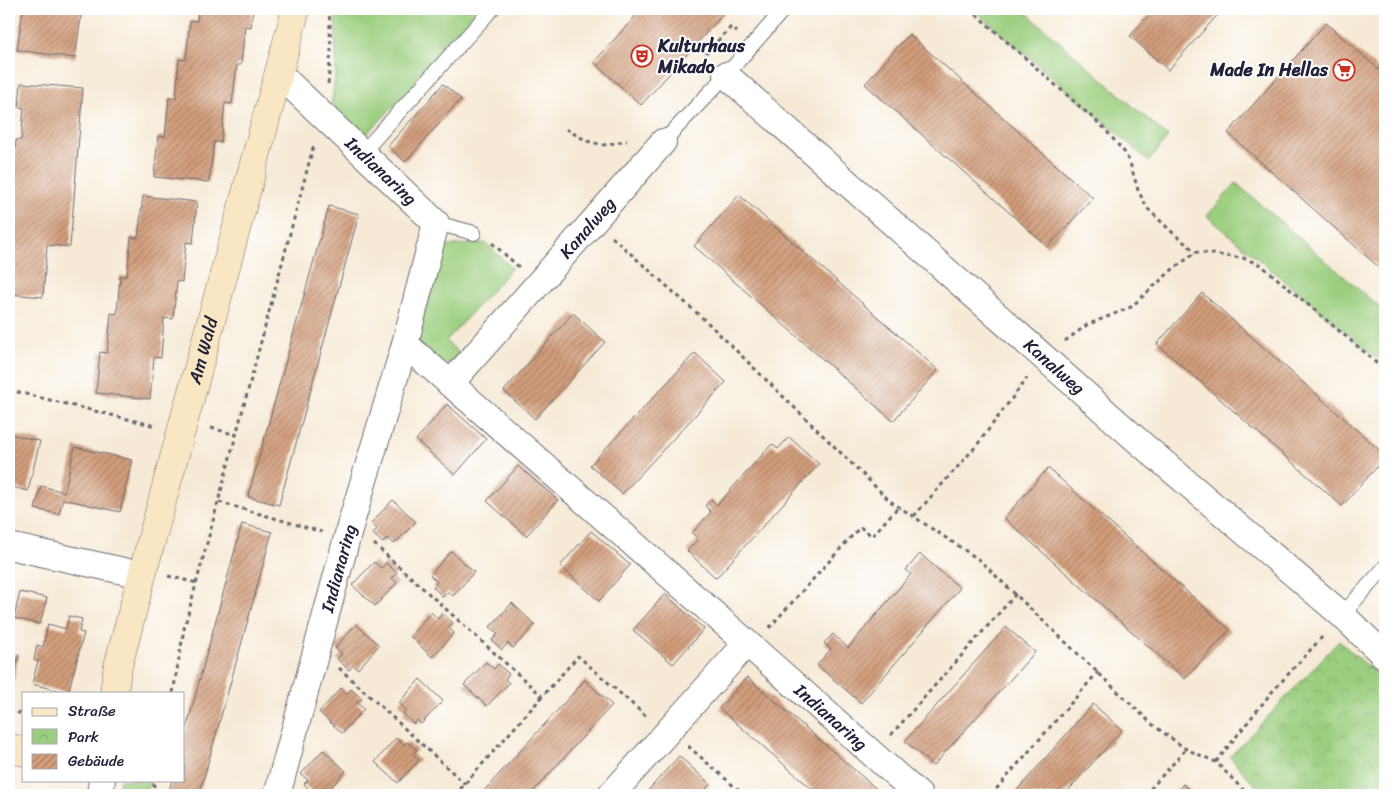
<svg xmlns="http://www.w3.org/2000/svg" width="1394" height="804" font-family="Sriracha,sans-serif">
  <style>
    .green { fill: #9bce7e; stroke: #5e785c }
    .park { fill: url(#park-crowns); stroke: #5e785c }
    .building { fill: url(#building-hatch) }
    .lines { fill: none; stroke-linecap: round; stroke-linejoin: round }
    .service-casing { stroke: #6c6871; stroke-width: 16 }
    .minor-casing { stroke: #6c6871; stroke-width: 28 }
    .secondary-casing { stroke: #6c6871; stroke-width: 29 }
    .path { stroke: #6c6871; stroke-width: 3; stroke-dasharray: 4 4; stroke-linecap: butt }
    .service { stroke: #fff; stroke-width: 14 }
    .minor { stroke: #fff; stroke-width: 26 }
    .secondary { stroke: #f9e7c3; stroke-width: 28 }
    .labels { text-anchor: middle; stroke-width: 4; stroke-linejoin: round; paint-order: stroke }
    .poi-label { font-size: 18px; font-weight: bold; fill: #22223b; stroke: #fff; text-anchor: start }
    .street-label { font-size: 18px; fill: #22223b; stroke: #fff }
  </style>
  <defs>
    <pattern id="park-crowns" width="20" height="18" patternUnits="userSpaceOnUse" patternTransform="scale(1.25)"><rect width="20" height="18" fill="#9bce7e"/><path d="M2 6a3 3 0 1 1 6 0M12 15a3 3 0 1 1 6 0" fill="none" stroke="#85b16e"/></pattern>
    <pattern id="building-hatch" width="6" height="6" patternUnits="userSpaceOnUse" patternTransform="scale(1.25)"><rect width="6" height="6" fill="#d29e7b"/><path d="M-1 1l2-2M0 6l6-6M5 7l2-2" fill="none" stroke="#aa8066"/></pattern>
  </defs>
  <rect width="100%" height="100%" fill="#fff"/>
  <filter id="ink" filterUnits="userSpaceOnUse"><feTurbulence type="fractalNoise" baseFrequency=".02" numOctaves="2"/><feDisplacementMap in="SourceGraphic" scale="10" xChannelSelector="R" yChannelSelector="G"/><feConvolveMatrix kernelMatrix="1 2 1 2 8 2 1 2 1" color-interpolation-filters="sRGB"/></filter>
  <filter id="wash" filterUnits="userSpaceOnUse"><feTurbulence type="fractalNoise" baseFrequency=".0096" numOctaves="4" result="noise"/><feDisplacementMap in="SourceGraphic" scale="20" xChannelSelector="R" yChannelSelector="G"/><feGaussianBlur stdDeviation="1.12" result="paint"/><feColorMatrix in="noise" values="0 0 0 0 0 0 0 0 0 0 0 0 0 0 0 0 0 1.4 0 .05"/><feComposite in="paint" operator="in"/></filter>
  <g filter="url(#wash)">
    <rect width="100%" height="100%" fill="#f6ead6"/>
    <g class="green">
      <path d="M335,9H482L411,88L364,137L331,107L336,70Z"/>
      <path d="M973,9H1022L1168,137L1149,161Z"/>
      <path d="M1236,183L1385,312V365L1207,216Z"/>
      <path d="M486,243L512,268L446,341L461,355L453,362L444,364L420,344L418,336L440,255L445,247L456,245Z"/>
      <path d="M120,780H150L145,795H117Z"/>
    </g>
    <path class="park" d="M1339,641L1385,681V795H1264L1230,757Z"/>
    <g id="blocks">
      <g class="building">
        <path d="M23,9H82L75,58L17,50Z"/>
        <path d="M198,9H253L251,27L245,26L241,65H237L232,104L225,103L221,142H214L209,182L154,177L158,136L165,137L169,98H176L179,59L186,60L190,21H197Z"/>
        <path d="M642,9H728L641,105L594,62Z"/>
        <path d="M1154,9H1223L1168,70L1130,36Z"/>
        <path d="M1326,23L1385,75V266L1382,270L1228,133Z"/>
        <path d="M909,34L1093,198L1048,247L865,84Z"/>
        <path d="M21,83L83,88L70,247L47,245L43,297L9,294V221H13L16,188H12L16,140H21L24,108L19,107Z"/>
        <path d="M443,84L461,99L405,162L388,146Z"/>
        <path d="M739,195L938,370L893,421L694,246Z"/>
        <path d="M143,196L197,202L193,243L186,242L182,282L177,281L173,319L164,318L161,358L154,357L150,399L96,393L100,352L107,353L111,313L117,314L120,276H127L131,237L138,238Z"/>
        <path d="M329,206L359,214L279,505L248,497Z"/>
        <path d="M1202,293L1385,455V458L1342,506L1157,344Z"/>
        <path d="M573,313L605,342L535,419L504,391Z"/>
        <path d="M695,353L726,382L622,494L590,465Z"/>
        <path d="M447,404L486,439L455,475L416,440Z"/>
        <path d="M9,434L40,441L28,491L9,486Z"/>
        <path d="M789,437L819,464L716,578L687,551L698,539L692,533L711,512L705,506L711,499L717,505L772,444L778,449Z"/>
        <path d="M75,447L132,460L120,512L63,499L59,514L35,509L41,486L64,492Z"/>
        <path d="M518,466L558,500L526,536L487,501Z"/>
        <path d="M1048,468L1230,630L1185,679L1004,518Z"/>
        <path d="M393,500L416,522L394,544L387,538L383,543L373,534L377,529L371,523Z"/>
        <path d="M242,524L272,532L248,620L199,795H168L172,780H184V737Z"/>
        <path d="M591,531L630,565L599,601L560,566Z"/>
        <path d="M451,551L474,572L453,596L448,592L443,597L433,587L437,582L430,575Z"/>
        <path d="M920,554L960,588L861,703L817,665L831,649L824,643L833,634L848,648L911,574L906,570Z"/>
        <path d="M374,562L381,568L386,563L397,573L392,578L397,583L375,606L352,585Z"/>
        <path d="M20,592L47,598L40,624L14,618Z"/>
        <path d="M665,594L704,629L673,664L633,630Z"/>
        <path d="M512,603L535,625L513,648L508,643L502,650L492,640L498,634L490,627Z"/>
        <path d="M431,612L438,619L442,613L453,623L449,628L454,633L432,657L410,636Z"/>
        <path d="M69,616L82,619L79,632L84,633L68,693L32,684L38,661L34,660L37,645L43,647L48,624L66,629Z"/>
        <path d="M356,624L379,645L358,669L353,665L349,670L337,659L342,654L335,648Z"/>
        <path d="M1006,627L1035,652L933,766L905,741Z"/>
        <path d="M9,653L19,655L11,692L9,691Z"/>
        <path d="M486,662L494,669L498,664L509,674L505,679L509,683L487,706L464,685Z"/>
        <path d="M747,677L880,792L877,795H819L719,708Z"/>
        <path d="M420,679L443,701L421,724L417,720L414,724L403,714L406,710L399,703Z"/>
        <path d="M585,680L612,705L530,795H480Z"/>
        <path d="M341,688L347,693L351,689L362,699L357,703L364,709L342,733L319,712Z"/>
        <path d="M1093,704L1122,730L1064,795H1013Z"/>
        <path d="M396,738L404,745L407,742L417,750L413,754L419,760L398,783L375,762Z"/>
        <path d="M323,750L346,771L324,795L319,790L315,795L304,784L308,780L301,774Z"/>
        <path d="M679,756L710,784L701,795H644Z"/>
        <path d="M1183,784L1196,795H1173Z"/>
      </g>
    </g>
  </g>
  <g filter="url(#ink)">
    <use href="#blocks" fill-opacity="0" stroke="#6c6871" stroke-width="1"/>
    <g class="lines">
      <g class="service-casing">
        <g id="service">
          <path d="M663,142L726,75L784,9"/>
          <path d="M362,153L492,9"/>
          <path d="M436,223L474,233"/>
          <path d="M1342,615L1385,567"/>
        </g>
      </g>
      <g class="minor-casing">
        <g id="minor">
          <path id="s1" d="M726,75L1138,441L1342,615L1385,656"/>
          <path d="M405,344L747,643L611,795"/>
          <path id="s2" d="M450,384L663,142"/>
          <path d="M9,546L142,575"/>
          <path id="s3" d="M747,643L919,795"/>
          <path d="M100,795L102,780"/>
          <path id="s4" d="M277,795L351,523L405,344L436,223L279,74"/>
        </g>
      </g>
      <g class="secondary-casing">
        <g id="secondary">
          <path id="s5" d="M114,693L117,670L142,575L296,9"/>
          <path d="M9,747L24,752"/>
        </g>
      </g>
      <g class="path">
        <path d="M970,9L1104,128L1125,153L1131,166L1138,190L1147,208L1174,234L1196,252L1243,258L1261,265L1369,356L1385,372"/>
        <path d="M697,43L707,55"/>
        <path d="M706,53L731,27L737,32"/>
        <path d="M328,84L331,51L329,9"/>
        <path d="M566,129L587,141L603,145L627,141"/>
        <path d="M612,237L707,322L890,501L978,559L1153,725L1186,749L1216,762L1248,795"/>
        <path d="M492,243L519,267"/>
        <path d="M1065,341L1087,325L1131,307L1172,270L1196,252"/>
        <path d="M9,390L156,426"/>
        <path d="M211,428L237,435"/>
        <path d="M219,502L322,532"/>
        <path d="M914,516L977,445L1027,378"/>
        <path d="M374,544L542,696"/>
        <path d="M168,576L197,583"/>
        <path d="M769,628L860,527L872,536L898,507"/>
        <path d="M339,668L465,784"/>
        <path d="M173,693L184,629L314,144"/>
        <path d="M9,711L24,714"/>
        <path d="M891,735L1016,594"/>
        <path d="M688,746L744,795"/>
        <path d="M1216,762L1271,693L1324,635"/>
        <path d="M152,795L155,780"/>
        <path d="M455,795L578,656L647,717"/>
        <path d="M991,795L1098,672"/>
        <path d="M1145,795L1186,749"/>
      </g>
      <use href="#service" class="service"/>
      <use href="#minor" class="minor"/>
      <use href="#secondary" class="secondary"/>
    </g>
  </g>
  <defs>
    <g id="theatre-ring" transform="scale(1.125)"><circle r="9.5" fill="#fff" stroke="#c8321e" stroke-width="1.5"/><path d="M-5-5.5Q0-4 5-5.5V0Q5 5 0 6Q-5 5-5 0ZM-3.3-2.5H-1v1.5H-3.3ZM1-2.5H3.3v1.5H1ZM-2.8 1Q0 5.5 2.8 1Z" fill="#c8321e"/></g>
    <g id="supermarket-ring" transform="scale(1.125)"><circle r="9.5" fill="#fff" stroke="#c8321e" stroke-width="1.5"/><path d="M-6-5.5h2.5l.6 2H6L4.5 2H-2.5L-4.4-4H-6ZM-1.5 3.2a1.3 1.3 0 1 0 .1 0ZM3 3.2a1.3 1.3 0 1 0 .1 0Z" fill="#c8321e"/></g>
  </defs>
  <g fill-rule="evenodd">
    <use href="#theatre-ring" x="642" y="56"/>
    <use href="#supermarket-ring" x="1344" y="70"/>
  </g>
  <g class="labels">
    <g class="poi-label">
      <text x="658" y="52">Kulturhaus<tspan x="658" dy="21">Mikado</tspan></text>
      <text x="1328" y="76" text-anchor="end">Made In Hellas</text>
    </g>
    <g class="street-label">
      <text transform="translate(381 171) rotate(43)" y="6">Indianaring</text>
      <text dy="6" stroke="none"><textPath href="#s2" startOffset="208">Kanalweg</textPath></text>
      <text dy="6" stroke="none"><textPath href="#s5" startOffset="354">Am Wald</textPath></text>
      <text dy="6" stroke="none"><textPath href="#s1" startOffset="439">Kanalweg</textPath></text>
      <text dy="6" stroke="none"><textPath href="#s4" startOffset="235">Indianaring</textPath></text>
      <text dy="6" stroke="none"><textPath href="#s3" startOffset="112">Indianaring</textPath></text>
    </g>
  </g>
  <rect width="1394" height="804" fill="none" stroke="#fff" stroke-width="30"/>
  <rect x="22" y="692" width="162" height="90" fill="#ffffff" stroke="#a7a7b1"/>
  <rect x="32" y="708" width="25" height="8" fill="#f9e7c3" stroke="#a7a7b1"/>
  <text x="68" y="716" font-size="15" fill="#22223b">Straße</text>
  <rect x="32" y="729" width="25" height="15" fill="url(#park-crowns)" stroke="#a7a7b1"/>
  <text x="68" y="742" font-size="15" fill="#22223b">Park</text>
  <rect x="32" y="754" width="25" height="15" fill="url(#building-hatch)" stroke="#a7a7b1"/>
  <text x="68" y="766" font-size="15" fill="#22223b">Gebäude</text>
</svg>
